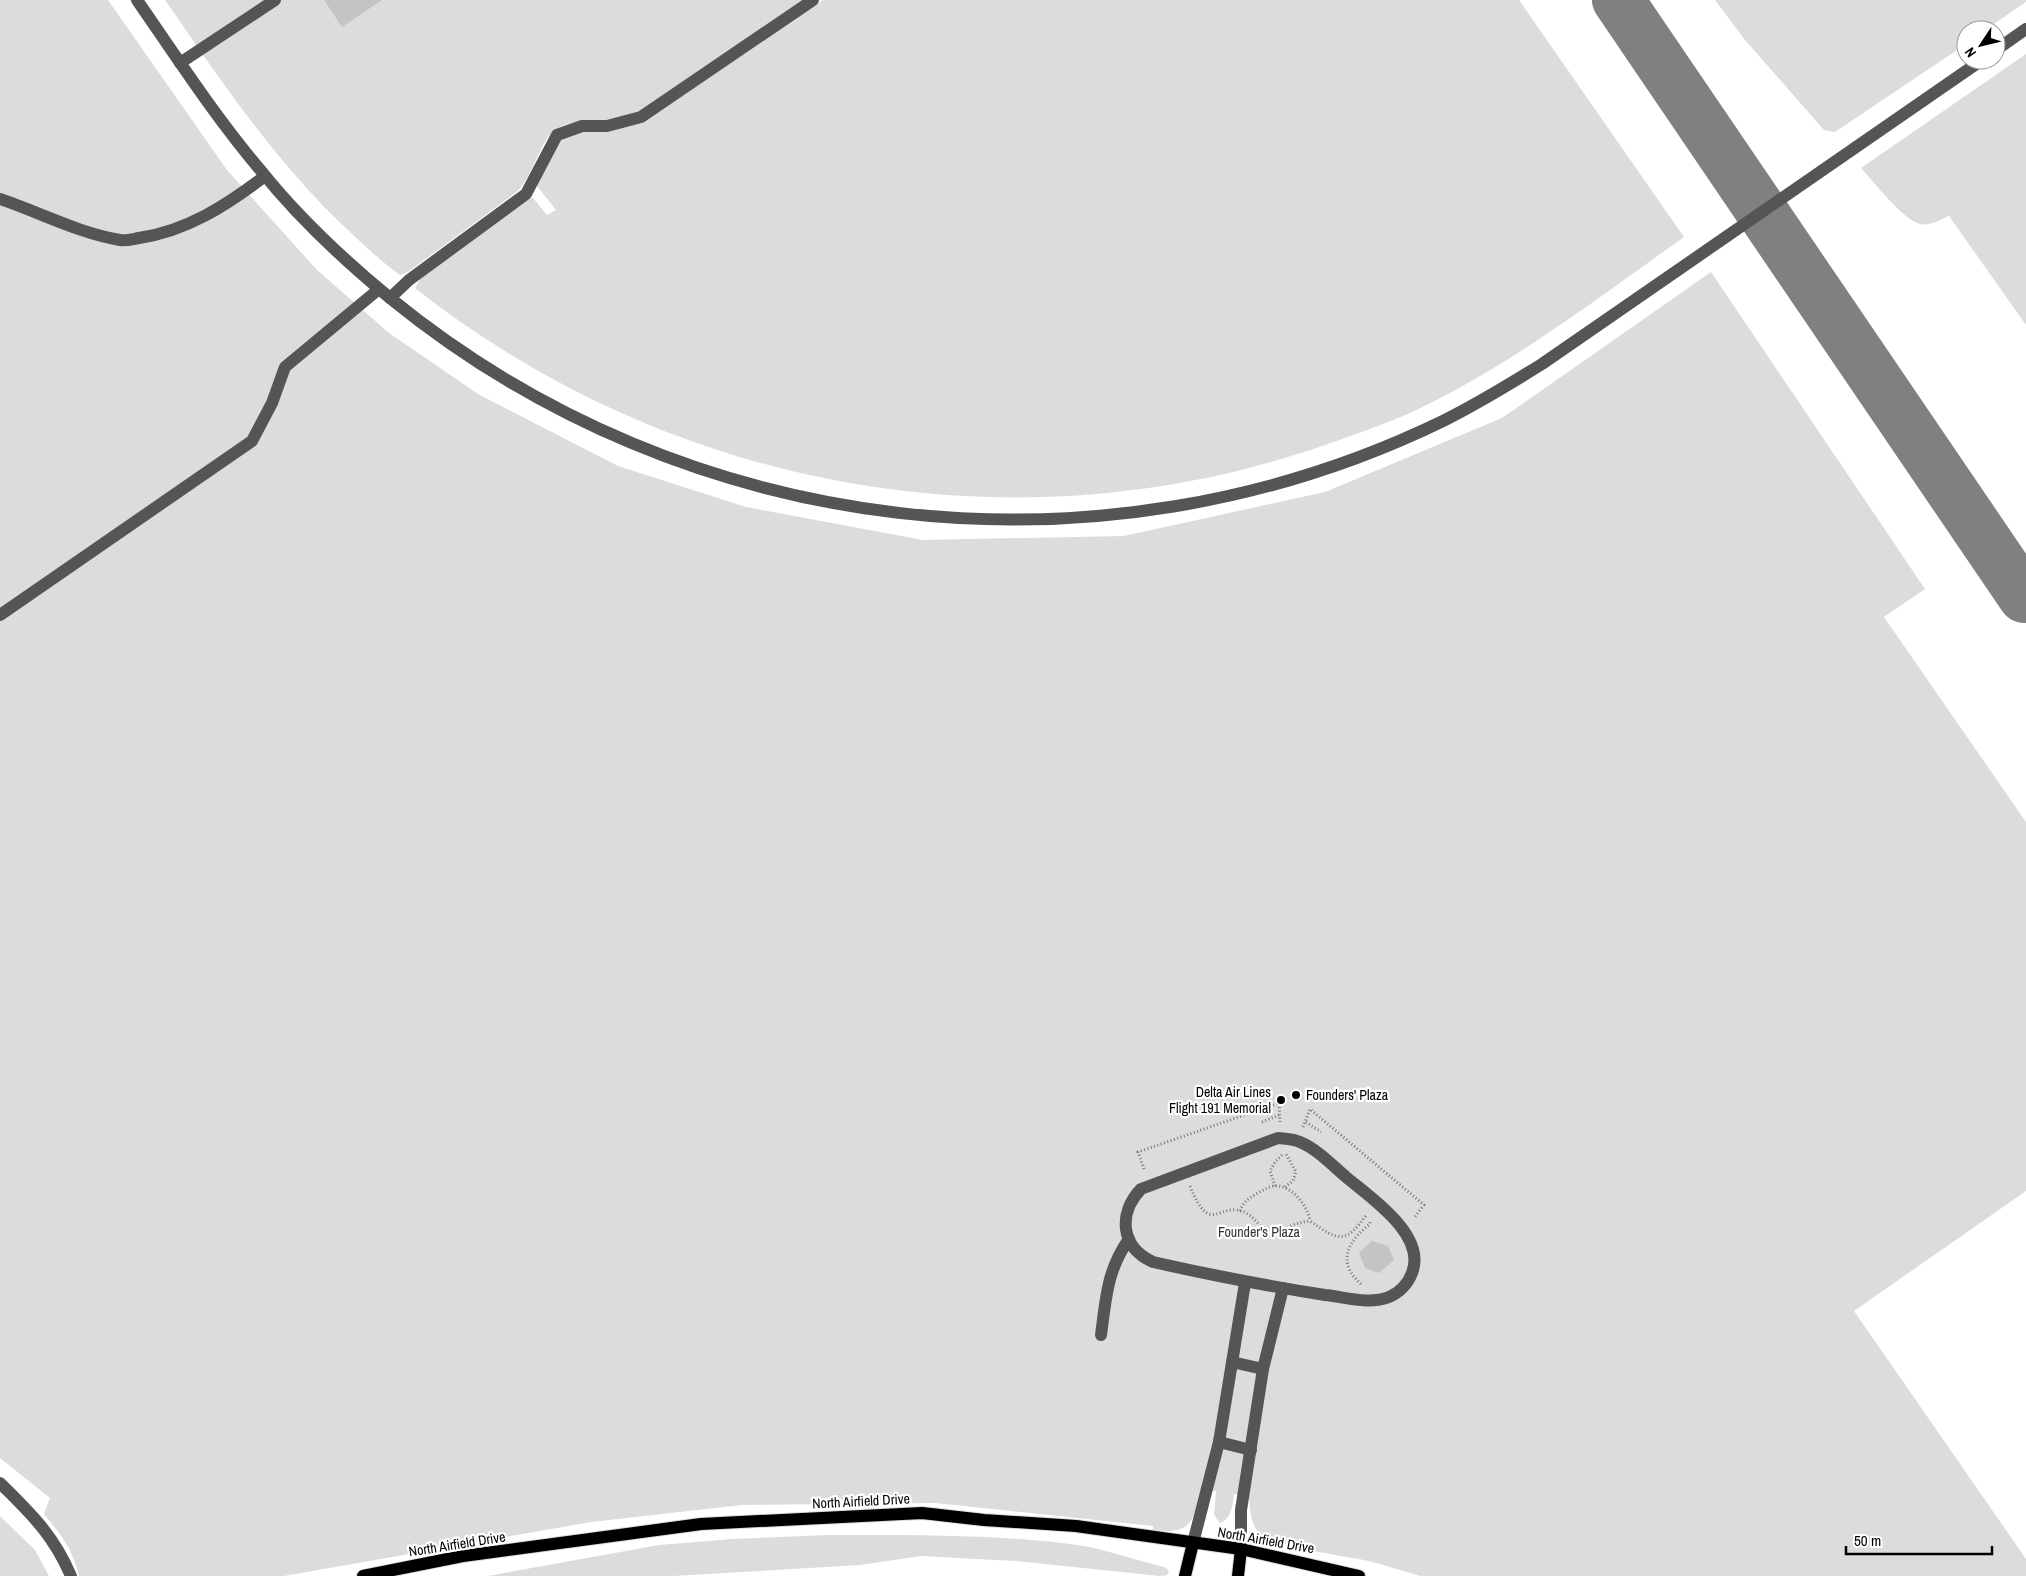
<svg xmlns="http://www.w3.org/2000/svg" width="2026" height="1576" font-family="'Archivo Narrow',sans-serif">
  <style>
    .green { fill: #dcdcdc }
    .lines { fill: none; stroke-linecap: round; stroke-linejoin: round }
    .taxiway { stroke: #808080; stroke-width: 52 }
    .building { fill: #c4c4c4 }
    .major-casing { stroke: #dbdbdb; stroke-width: 14 }
    .path { stroke: #777; stroke-width: 3; stroke-dasharray: 1 2.5; stroke-linecap: butt }
    .minor { stroke: #555; stroke-width: 12 }
    .major { stroke: #000; stroke-width: 12 }
    .poi-dot { fill: #000; stroke: #fff; stroke-width: 2 }
    .labels { text-anchor: middle; stroke-width: 4.5; stroke-linejoin: round; paint-order: stroke }
    .poi-label { font-size: 14px; fill: #000; stroke: #fff; text-anchor: end }
    .park-label { font-size: 14px; fill: #333; stroke: #fff }
    .street-label { font-size: 14px; fill: #000; stroke: #fff }
  </style>
  <rect width="100%" height="100%" fill="#fff"/>
  <g class="green">
    <path d="M0,0H108L227,170L316,269L389,333L478,394L618,466L746,507L923,540L1124,536L1325,492L1502,418L1711,272L1925,589L1884,617L2026,822V1191L1854,1311L2026,1559V1576H1420C1403,1571 1385,1565 1368,1561C1346,1556 1272,1547 1259,1533C1250,1523 1250,1509 1249,1497L1234,1494C1233,1505 1231,1520 1220,1523L1214,1515L1216,1491L1202,1489C1194,1521 1191,1535 1153,1530V1526L935,1503L742,1505L591,1522L284,1576H79C72,1548 62,1536 44,1514L50,1498L0,1458Z"/>
    <path d="M165,0H804L637,113C627,115 617,119 607,120C586,122 559,119 546,140C536,157 531,176 518,191L408,272L400,275C383,263 367,248 351,233C277,165 222,82 165,0Z"/>
    <path d="M823,0H1519L1684,237C1595,300 1509,367 1410,413C1382,425 1354,435 1325,445C1016,553 672,491 415,288L421,278L527,198H533L547,215L556,210L537,186L557,143L567,134L654,115Z"/>
    <path d="M1715,0H2026V2L1985,30H1966V44L1835,132L1824,130L1745,40Z"/>
    <path d="M2026,54V325L1949,216C1940,220 1930,226 1920,224C1903,220 1874,182 1861,168Z"/>
    <path d="M0,1516L35,1550L49,1576H0Z"/>
    <path d="M827,1535C910,1535 995,1534 1077,1545C1107,1549 1136,1561 1165,1567L1169,1571L1167,1575L1160,1576L1015,1561L921,1556L860,1565L673,1576H488L659,1545L733,1539Z"/>
  </g>
  <g class="lines">
    <path class="taxiway" d="M1618,0L2024,597"/>
  </g>
  <g class="building">
    <path d="M324,0H382L342,27Z"/>
    <path d="M1372,1241L1388,1246L1394,1260L1379,1273L1365,1268L1359,1253Z"/>
  </g>
  <g class="lines">
    <g class="major-casing">
      <g id="major">
        <path d="M363,1576L463,1556L701,1524L922,1513L984,1520L1076,1526L1241,1549L1359,1576"/>
        <path d="M1185,1576L1193,1543"/>
        <path d="M1238,1576L1241,1549"/>
      </g>
    </g>
    <g class="path">
      <path d="M1262,1122L1279,1115"/>
      <path d="M1306,1122L1321,1132"/>
      <path d="M1303,1127L1310,1109L1424,1205L1414,1218"/>
      <path d="M1144,1169L1138,1152L1279,1103L1280,1122"/>
      <path d="M1190,1186C1211,1239 1219,1199 1246,1213C1257,1219 1261,1231 1274,1233C1281,1234 1285,1230 1291,1226C1297,1223 1303,1222 1310,1221C1339,1241 1345,1245 1367,1214"/>
      <path d="M1275,1186L1270,1171L1275,1162L1282,1155"/>
      <path d="M1285,1187L1293,1181L1296,1172L1286,1154"/>
      <path d="M1240,1211C1243,1202 1248,1199 1256,1194C1262,1191 1267,1187 1274,1186C1291,1184 1308,1206 1310,1221"/>
      <path d="M1361,1284C1336,1262 1348,1241 1370,1224V1221"/>
    </g>
    <g class="minor">
      <path d="M137,0C177,58 216,118 262,172C299,218 344,260 390,298C686,540 1099,588 1443,421C1477,404 1510,384 1542,364L1982,60"/>
      <path d="M1996,50L2026,29"/>
      <path d="M180,63L275,0"/>
      <path d="M0,199C39,212 78,233 120,240C126,241 133,239 139,238C187,231 227,205 265,176"/>
      <path d="M390,298L409,280L526,194L557,135L582,126H607L641,117L813,0"/>
      <path d="M0,615L252,441L272,403L285,367L379,289"/>
      <path d="M1278,1138C1286,1139 1293,1139 1300,1142C1317,1149 1332,1165 1346,1177C1371,1198 1427,1235 1412,1273C1408,1284 1399,1293 1389,1297C1369,1305 1345,1297 1325,1295C1267,1286 1211,1275 1153,1262C1120,1247 1118,1213 1141,1189Z"/>
      <path d="M1101,1335C1106,1298 1107,1270 1129,1239"/>
      <path d="M1232,1362L1263,1369"/>
      <path d="M1219,1442L1251,1450"/>
      <path d="M0,1483C31,1514 53,1534 71,1576"/>
      <path d="M1193,1543L1219,1442L1245,1283"/>
      <path d="M1241,1549V1510L1263,1369L1283,1288"/>
    </g>
    <use href="#major" class="major"/>
  </g>
  <g class="poi-dot">
    <circle cx="1296" cy="1095" r="5"/>
    <circle cx="1281" cy="1100" r="5"/>
  </g>
  <g class="labels">
    <g class="poi-label">
      <text x="1271" y="1097">Delta Air Lines<tspan x="1271" dy="16">Flight 191 Memorial</tspan></text>
      <text x="1306" y="1100" text-anchor="start">Founders' Plaza</text>
    </g>
    <g class="park-label">
      <text x="1259" y="1237">Founder's Plaza</text>
    </g>
    <g class="street-label">
      <text transform="translate(861 1501) rotate(-3)" y="5">North Airfield Drive</text>
      <text transform="translate(1266 1540) rotate(10)" y="5">North Airfield Drive</text>
      <text transform="translate(457 1544) rotate(-9)" y="5">North Airfield Drive</text>
    </g>
  </g>
  <g transform="translate(1981 45) rotate(235)"><circle r="24" fill="#ffffff" stroke="#999999"/>
  <path d="M0-4L9 19L0 12L-9 19Z" fill="#000000"/>
  <text y="-8" font-size="14" font-weight="bold" text-anchor="middle" fill="#000000">N</text>
  </g>
  <path d="M1846 1546v8h146v-8" fill="none" stroke="#000000" stroke-width="2.5"/>
  <text x="1854" y="1546" font-size="15" fill="#000000" stroke="#ffffff" stroke-width="4" paint-order="stroke">50 m</text>
</svg>
